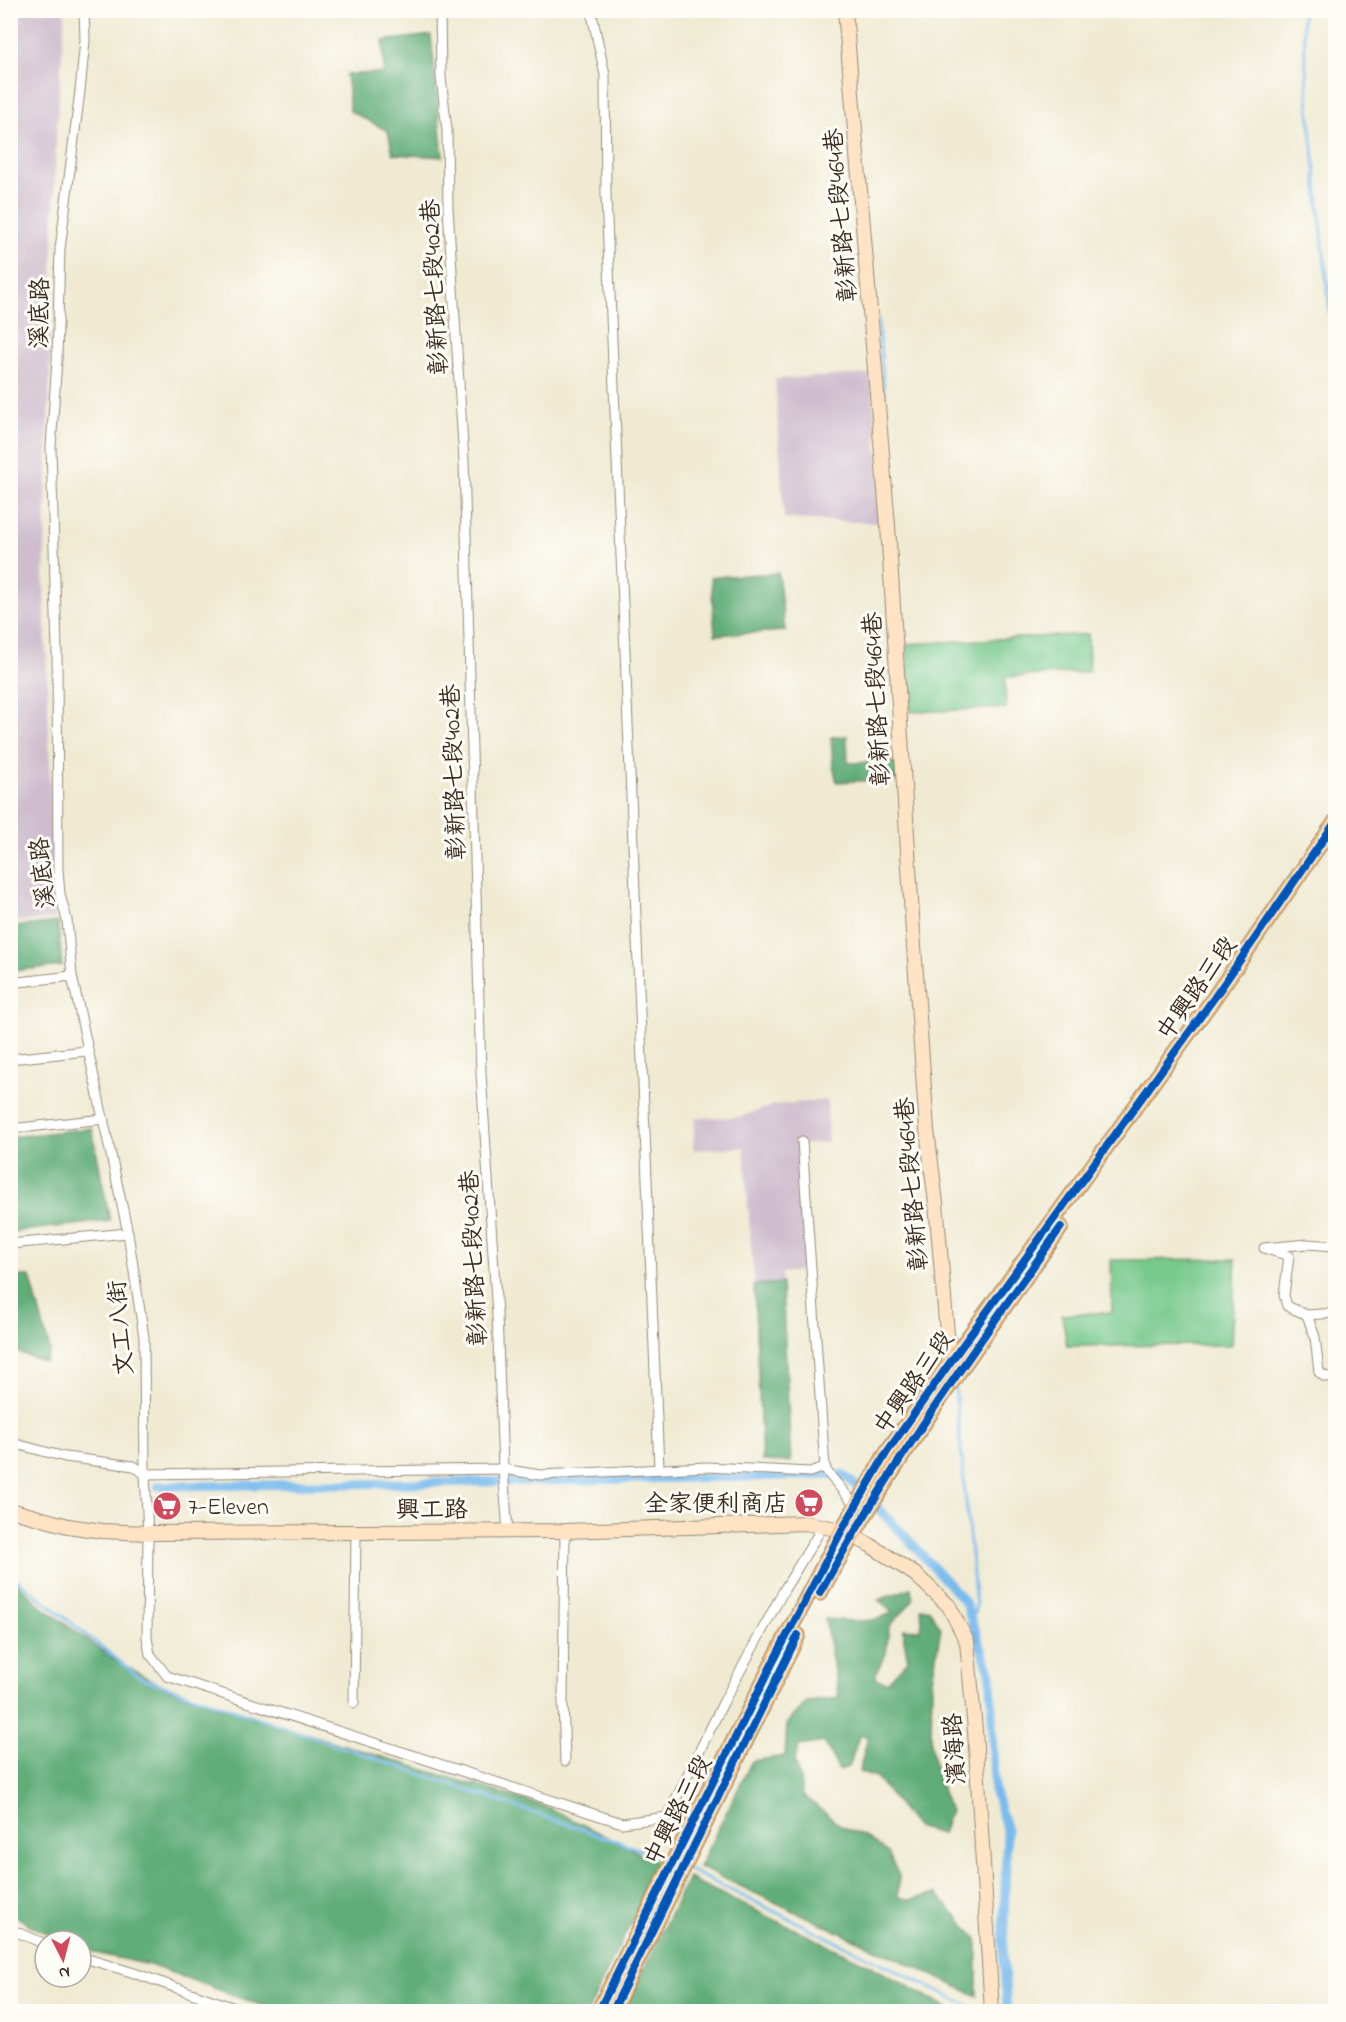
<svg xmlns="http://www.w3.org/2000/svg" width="1346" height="2022" font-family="'Indie Flower','LXGW WenKai TC',sans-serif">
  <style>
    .industrial { fill: #cfbdce }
    .green { fill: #77c98c; stroke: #597a55; stroke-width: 1.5 }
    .forest { fill: #61ad78; stroke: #4e6c4b; stroke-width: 1.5 }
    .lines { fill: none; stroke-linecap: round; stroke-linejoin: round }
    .stream { stroke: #79bbee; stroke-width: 3 }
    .canal { stroke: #79bbee; stroke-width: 9 }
    .street-casing { stroke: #968a78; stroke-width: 11 }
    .secondary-casing { stroke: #968a78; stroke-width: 16 }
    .primary-casing { stroke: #968a78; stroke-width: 17 }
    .street { stroke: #fff; stroke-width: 9 }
    .secondary { stroke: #fee4c5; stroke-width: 14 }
    .primary { stroke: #fdbc6f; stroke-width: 15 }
    .cycleway-casing { stroke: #fdfcf7; stroke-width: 11 }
    .cycleway { stroke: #0057b8; stroke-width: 8 }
    .labels { text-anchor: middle; stroke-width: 6; stroke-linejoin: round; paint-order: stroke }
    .street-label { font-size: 24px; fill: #3b2a1e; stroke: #fdfcf7 }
    .poi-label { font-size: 24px; fill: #3b2a1e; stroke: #fdfcf7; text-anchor: end }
  </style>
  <rect width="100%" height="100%" fill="#fdfcf7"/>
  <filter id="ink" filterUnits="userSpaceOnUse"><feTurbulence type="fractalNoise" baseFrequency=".0167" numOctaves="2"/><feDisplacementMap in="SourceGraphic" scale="12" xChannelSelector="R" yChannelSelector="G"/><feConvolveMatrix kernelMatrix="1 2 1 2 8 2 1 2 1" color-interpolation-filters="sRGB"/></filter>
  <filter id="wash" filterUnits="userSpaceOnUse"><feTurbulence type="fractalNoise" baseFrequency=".008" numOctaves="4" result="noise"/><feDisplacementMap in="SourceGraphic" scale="24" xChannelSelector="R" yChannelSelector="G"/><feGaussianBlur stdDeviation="1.35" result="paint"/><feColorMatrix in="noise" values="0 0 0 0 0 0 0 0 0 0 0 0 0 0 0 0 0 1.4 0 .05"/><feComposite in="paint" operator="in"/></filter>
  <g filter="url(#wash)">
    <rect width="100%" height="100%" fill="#f0ead2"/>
    <g class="industrial">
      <path d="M11,11H65L56,137L44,586L55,919L11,922Z"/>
      <path d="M871,374L884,523L784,519L775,379Z"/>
      <path d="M827,1100L828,1142L799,1145L806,1270L782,1273V1283L754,1285L744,1147L693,1150L695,1118L741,1117L773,1105Z"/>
    </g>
    <g class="green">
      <path d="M1088,634L1089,672L1005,677L1006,708L911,712L907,644Z"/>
      <path d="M1236,1259L1231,1345L1067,1346L1062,1315L1112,1312L1111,1260Z"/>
    </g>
    <g class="forest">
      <path d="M431,35L443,157L393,154L388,131L350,111L346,74L384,73L383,41Z"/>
      <path d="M778,573L785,631L715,635L711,577Z"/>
      <path d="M847,736L848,763L897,762L899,779L837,782L833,766L831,737Z"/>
      <path d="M58,922L62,966L11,971V927Z"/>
      <path d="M92,1128L110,1221L11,1232V1137Z"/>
      <path d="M11,1276H30L50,1351L45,1362L11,1350Z"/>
      <path d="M782,1283L791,1462L762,1461L754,1285Z"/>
      <path d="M11,1577L41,1606L115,1660L166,1688L291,1729L547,1807L660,1863L588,2011H277L150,1965L99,1954L81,1946V1941C58,1941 30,1927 11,1913Z"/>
      <path d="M911,1588L913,1600L889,1627L886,1653L876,1673V1679L887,1682L908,1660L904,1640V1629L920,1630L922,1623L921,1608L929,1609L941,1628L932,1680L931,1745L936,1773L950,1811L942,1834L916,1827L876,1777L859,1772L868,1736H859L849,1767L839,1770L824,1742L799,1746L794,1761L800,1779L802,1795L843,1827L866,1837L888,1853L899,1876L898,1897L910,1900L936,1893L977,1939V1996L699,1867L752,1761L785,1756L787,1723L807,1702L839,1698L825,1619C849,1620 873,1626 893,1611L878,1600Z"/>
      <path d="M688,1878L867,1964L954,2011H623Z"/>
    </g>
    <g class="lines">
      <g class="stream">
        <path d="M1302,10L1309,110L1336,369"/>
        <path d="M878,320L890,469"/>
        <path d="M933,1119L934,1133"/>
        <path d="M955,1388L976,1606L972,1622"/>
        <path d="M10,1574L139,1677L656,1855L667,1860"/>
        <path d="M687,1869L982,2012"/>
      </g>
      <path class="canal" d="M158,1486L420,1483L842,1475L850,1480L907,1538L965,1602L991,1675L994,1790L1007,1830L1003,1951L1007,2012"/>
    </g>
  </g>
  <g filter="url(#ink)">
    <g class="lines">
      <g class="street-casing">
        <g id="street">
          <path d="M84,10L85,40L80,91L60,249L57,360L51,447L57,650L58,870L60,894L67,920L72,976L128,1233L144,1337L145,1474L148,1533L147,1638L150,1654L167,1676L622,1823L667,1817L724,1701L784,1590L823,1526"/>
          <path d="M440,10L441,77L447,130L448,208L464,461L481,1074L497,1314L503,1469L508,1532"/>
          <path d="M591,10L605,75L606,196L659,1468"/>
          <path d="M10,983L72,976"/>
          <path d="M10,1059L87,1051"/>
          <path d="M10,1129L104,1119"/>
          <path d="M802,1141L825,1467L828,1473L859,1510"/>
          <path d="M10,1244L128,1233"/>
          <path d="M1336,1246L1307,1244L1264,1248L1289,1256L1284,1295L1287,1306L1307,1315L1315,1337L1319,1372L1325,1377L1336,1376"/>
          <path d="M1307,1315L1336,1313"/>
          <path d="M10,1441L16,1444L65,1457L134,1466L145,1474L503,1469L540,1475L706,1467L810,1472L825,1467"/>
          <path d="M565,1531L563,1700L565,1761"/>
          <path d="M354,1703L356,1532"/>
          <path d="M10,1929L45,1944"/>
          <path d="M81,1957L131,1972L246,2012"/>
        </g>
      </g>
      <g class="secondary-casing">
        <g id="secondary">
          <path d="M845,10L888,526L913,932L927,1130L936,1203L950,1369"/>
          <path d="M10,1510L68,1526L102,1531L148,1533L565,1531L805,1523L842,1530L870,1545L916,1575L949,1606L967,1642L975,1730L992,2012"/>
        </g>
      </g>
      <g class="primary-casing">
        <g id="primary">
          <path d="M820,1593C890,1464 977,1346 1061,1227"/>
          <path d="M598,2012L773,1662L842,1530L887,1452L949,1364L1214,998L1336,821"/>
          <path d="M612,2012L798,1635"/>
        </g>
      </g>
      <use href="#street" class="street"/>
      <use href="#secondary" class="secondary"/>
      <use href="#primary" class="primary"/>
      <g class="cycleway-casing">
        <g id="cycleway">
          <path d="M820,1593C890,1464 977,1346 1061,1227"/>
          <path d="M598,2012L773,1662L842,1530L887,1452L949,1364L1214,998L1336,821"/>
          <path d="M612,2012L798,1635"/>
        </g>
      </g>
      <use href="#cycleway" class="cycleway"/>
    </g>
  </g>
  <defs>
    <g id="supermarket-disc" transform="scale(1.5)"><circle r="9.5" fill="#d1495b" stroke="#fdfcf7"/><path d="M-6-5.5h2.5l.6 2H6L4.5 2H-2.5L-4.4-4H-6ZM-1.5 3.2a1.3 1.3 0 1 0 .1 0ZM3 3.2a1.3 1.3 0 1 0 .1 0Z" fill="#fff"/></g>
  </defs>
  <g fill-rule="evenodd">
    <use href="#supermarket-disc" x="809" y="1503"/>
    <use href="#supermarket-disc" x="167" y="1506"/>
  </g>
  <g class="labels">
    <g class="street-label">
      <text transform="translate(840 215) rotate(-95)" y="8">彰新路七段464巷</text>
      <text transform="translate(434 287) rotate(-93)" y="8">彰新路七段402巷</text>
      <text transform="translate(39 313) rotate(-89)" y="8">溪底路</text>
      <text transform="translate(876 699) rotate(-93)" y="8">彰新路七段464巷</text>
      <text transform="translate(453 772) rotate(-92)" y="8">彰新路七段402巷</text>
      <text transform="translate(42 873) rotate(-96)" y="8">溪底路</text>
      <text transform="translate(1196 988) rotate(-55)" y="8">中興路三段</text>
      <text transform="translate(911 1184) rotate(-95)" y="8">彰新路七段464巷</text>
      <text transform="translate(473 1258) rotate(-93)" y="8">彰新路七段402巷</text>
      <text transform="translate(120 1328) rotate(-95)" y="8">文工八街</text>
      <text transform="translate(913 1382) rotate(-55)" y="8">中興路三段</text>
      <text x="432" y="1517">興工路</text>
      <text transform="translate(954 1749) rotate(-94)" y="8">濱海路</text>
      <text transform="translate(677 1810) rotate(-63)" y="8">中興路三段</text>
    </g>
    <g class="poi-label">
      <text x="788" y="1511">全家便利商店</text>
      <text x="188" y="1514" text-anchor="start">7-Eleven</text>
    </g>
  </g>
  <rect width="1346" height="2022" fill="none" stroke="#fdfcf7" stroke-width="36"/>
  <g transform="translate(63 1959) rotate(174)"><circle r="28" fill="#fdfcf7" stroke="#afa8a0" stroke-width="1.5"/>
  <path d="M0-4.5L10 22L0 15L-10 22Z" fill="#d1495b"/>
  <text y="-9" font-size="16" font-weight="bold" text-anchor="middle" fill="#3b2a1e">N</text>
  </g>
</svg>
